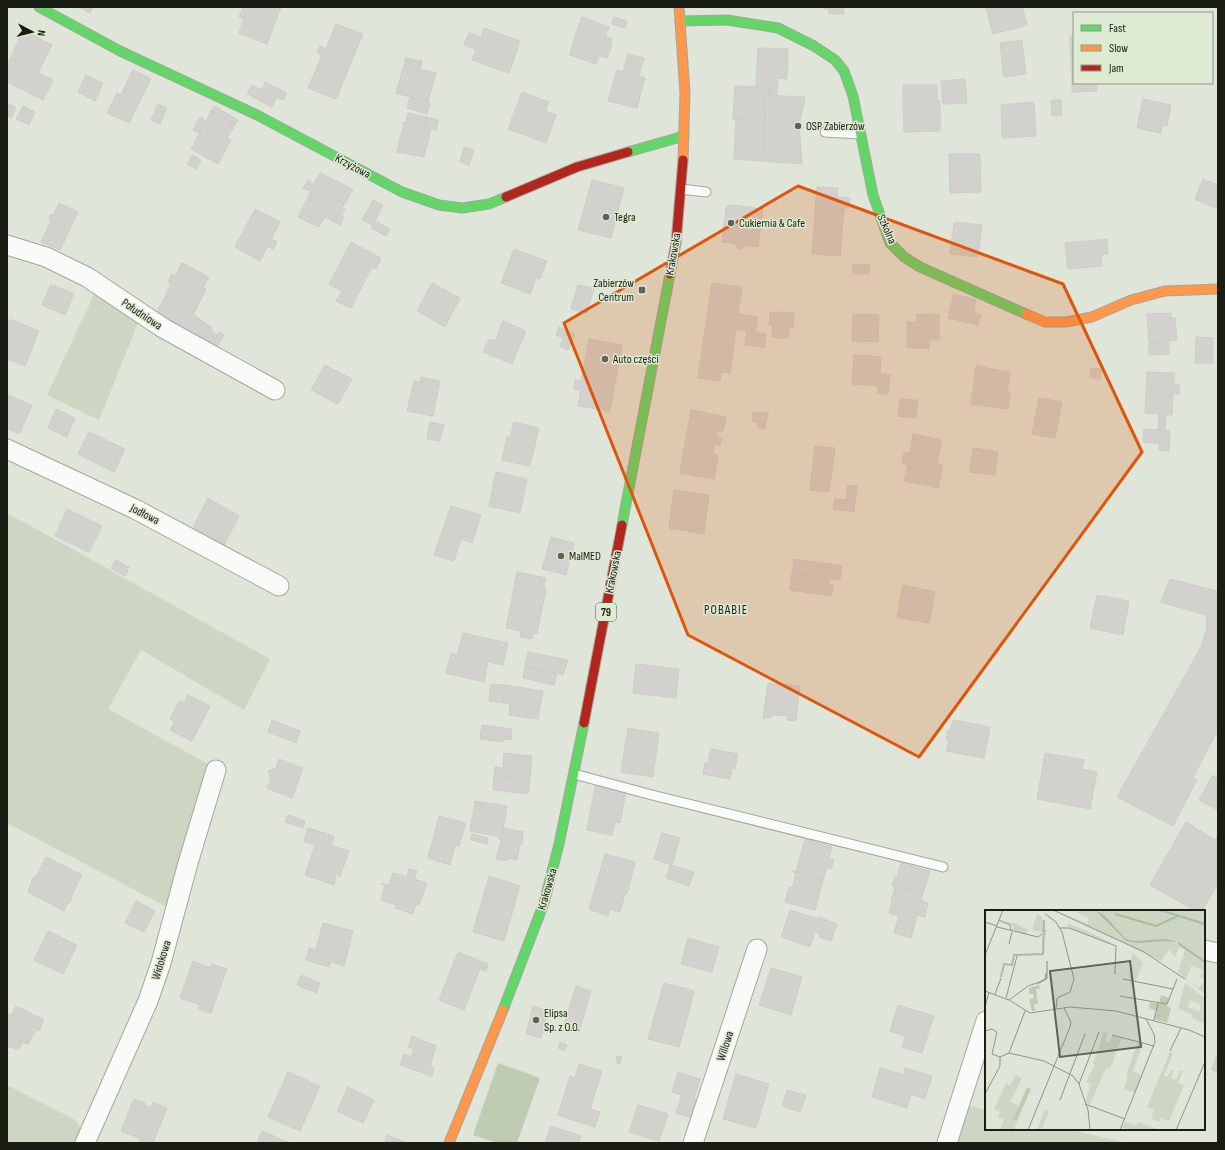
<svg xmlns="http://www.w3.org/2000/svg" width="1225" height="1150" font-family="'Sofia Sans Condensed',sans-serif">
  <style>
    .green { fill: #ccd6c3 }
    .forest { fill: #bfccb2 }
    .building { fill: #d3d1ce; stroke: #ceccc9 }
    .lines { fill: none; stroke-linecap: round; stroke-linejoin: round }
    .lane-casing { stroke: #a2a79d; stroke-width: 11 }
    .street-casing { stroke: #a2a79d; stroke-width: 21 }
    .fast-casing { stroke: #a2a79d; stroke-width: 11 }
    .slow-casing { stroke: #a2a79d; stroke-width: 11 }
    .jam-casing { stroke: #a2a79d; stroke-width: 11 }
    .lane { stroke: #fafbf9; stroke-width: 9 }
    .street { stroke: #fafbf9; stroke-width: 19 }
    .fast { stroke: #63d668; stroke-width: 9 }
    .slow { stroke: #ff974d; stroke-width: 9 }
    .jam { stroke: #b3261e; stroke-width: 9 }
    .marked { fill: #de560c; fill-opacity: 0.2; stroke: #de560c; stroke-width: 3; stroke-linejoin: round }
    .poi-dot { fill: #5e6359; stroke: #dfead3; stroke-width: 1.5 }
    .labels { text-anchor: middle; stroke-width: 3; stroke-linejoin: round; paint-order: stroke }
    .shield { fill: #dfead3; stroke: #545a4d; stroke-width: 1 }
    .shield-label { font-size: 11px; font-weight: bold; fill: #191d14 }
    .poi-label { font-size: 12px; fill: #191d14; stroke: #dfead3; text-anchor: start }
    .street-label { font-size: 12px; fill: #191d14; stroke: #dfead3 }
    .neighbourhood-label { font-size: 13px; letter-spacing: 1px; fill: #191d14; stroke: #dfead3 }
    .inset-river { fill: none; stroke: #adbb9d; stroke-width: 2 }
    .inset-road { fill: none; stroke: #90958a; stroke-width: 1 }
    .view { fill: #5e6359; fill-opacity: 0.15; stroke: #5e6359; stroke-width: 2 }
    .inset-edge { fill: none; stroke: #191d14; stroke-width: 2 }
  </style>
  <rect width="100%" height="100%" fill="#dfe5d8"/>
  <g class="green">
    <path d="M96,290L140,318L99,420L47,395Z"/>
    <path d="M7,514L29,525L270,659L244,710L141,650L108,709L210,765L171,909L7,823Z"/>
    <path d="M7,1085L75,1120L83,1131L77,1143H7Z"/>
    <path d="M965,1105L986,1110V1129H1067L1126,1143H953Z"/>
  </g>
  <path class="forest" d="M498,1063L540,1078L517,1143H497L473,1135Z"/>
  <g class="building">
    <path d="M79,7H93L90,13Z"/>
    <path d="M243,7L248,9L249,7H281L267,44L239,33L244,19L239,17Z"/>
    <path d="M824,7H844V14H829V9H824Z"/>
    <path d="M986,7H1022L1027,25L993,34Z"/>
    <path d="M582,17L609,27L605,36L612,39L610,45L576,33Z"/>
    <path d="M614,17L627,21L625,28L612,24Z"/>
    <path d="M336,24L363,34L336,99L308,88L322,55L317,53L320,46L326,49Z"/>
    <path d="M484,28L520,41L509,73L472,60L476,49L464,45L469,33L481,37Z"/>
    <path d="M23,30L52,45L38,73L10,59Z"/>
    <path d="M576,33L612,45L607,58L599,56L596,64L570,55Z"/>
    <path d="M1070,36H1074V82H1072Z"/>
    <path d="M1022,40L1026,74L1004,77L1000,43Z"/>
    <path d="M758,48L788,49L787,79L778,78L777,96L769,95V87H756Z"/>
    <path d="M628,54L644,58L639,76L645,78L637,108L608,101L617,70L623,72Z"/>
    <path d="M406,58L422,61L420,69L436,73L428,102L396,93Z"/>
    <path d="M10,59L53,80L43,100L7,82V64Z"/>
    <path d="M133,70L151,79L129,123L107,113L117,93L121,95Z"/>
    <path d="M86,75L103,83L95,101L78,92Z"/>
    <path d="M965,79L967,103L943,104L941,81Z"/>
    <path d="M265,82L287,93L283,100L277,97L272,107L247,94L252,85L262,90Z"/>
    <path d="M1072,82L1097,83V91L1072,92Z"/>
    <path d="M903,85H937V101H940V131L904,132Z"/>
    <path d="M735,86L769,87V95H766L764,121L733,119Z"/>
    <path d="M522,92L549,102L545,111L556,115L546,143L508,129Z"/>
    <path d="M766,95L805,97L799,126L802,164L762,161Z"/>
    <path d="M410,97L430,103L427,114L407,108Z"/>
    <path d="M1143,99L1171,105L1167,126L1162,125L1161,133L1137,128Z"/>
    <path d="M1051,100H1061L1062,115L1052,116Z"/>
    <path d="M1034,102L1036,136L1002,138L1001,105Z"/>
    <path d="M7,103L16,107L11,118L7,115Z"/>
    <path d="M158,104L167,108L160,124L151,120Z"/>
    <path d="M23,106L35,112L29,125L16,119Z"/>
    <path d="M214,106L238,120L235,125L211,111Z"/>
    <path d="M211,111L235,125L227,138L204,125L199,133L193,130L200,117L206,121Z"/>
    <path d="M408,113L427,117L426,126L406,122Z"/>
    <path d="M427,117L438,120L436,130L431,129L424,157L397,152L404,122L426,126Z"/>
    <path d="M736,119L764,121L762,161L734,159Z"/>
    <path d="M204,125L231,140L218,164L191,149Z"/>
    <path d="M464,147L474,150L469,165L460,162Z"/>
    <path d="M949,154H980L981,192L950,193Z"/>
    <path d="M192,155L201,160L196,169L187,164Z"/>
    <path d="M320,173L353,189L345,204L330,196L326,202L310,193L311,191L303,188L308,180L314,184Z"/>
    <path d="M1203,179L1218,185V209L1195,199Z"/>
    <path d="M592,180L624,188L611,238L578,230Z"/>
    <path d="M817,187L838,188L837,197L850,198L849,208H844L840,256L812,254Z"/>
    <path d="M310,193L326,202L330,196L344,203L342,208L345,209L341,215L344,216L340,225L325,217L319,227L298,217Z"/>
    <path d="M373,200L383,205L375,221L390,229L386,236L371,228L373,225L362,220Z"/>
    <path d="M59,203L78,212L60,250L41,242L51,221L49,218L50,215L54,214Z"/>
    <path d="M732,205L763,209L758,247L746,245L742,249H740L737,248L735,244L722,242L726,208L728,206Z"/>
    <path d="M255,209L280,222L271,239L277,242L273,249L268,246L260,261L235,247Z"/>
    <path d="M954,222L982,225L978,257L950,254Z"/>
    <path d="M1107,239L1108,254L1101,255L1102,266L1068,269L1065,243Z"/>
    <path d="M351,242L381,258L376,269L372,267L351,308L336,301L342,291L329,284Z"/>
    <path d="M514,249L547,261L540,279L536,278L530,294L501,283Z"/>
    <path d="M182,263L209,277L203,288L206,290L194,313L165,297L171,284L168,282L172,274L175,276Z"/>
    <path d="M853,264L870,265L869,274L853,273Z"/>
    <path d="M432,283L460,298L445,327L417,311Z"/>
    <path d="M712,283L742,287L738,314L758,317L755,332L766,334L764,347L745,345L747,331L736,329L730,373L721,372L720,381L698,378Z"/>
    <path d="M51,284L74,294L65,315L42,305Z"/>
    <path d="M578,285L594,288L587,313L571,309Z"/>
    <path d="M954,294L976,300L974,313L981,315L978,325L948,318Z"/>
    <path d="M165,297L194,313V315L212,328L211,331L218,335L220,332L224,335L216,348L157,312Z"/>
    <path d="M770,312L794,313L793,328H789L788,338L772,337L773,325H769Z"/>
    <path d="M1171,313V318H1175L1177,340L1149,342L1147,314Z"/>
    <path d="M853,314L879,315L878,342L852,341Z"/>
    <path d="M917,314L939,315V340H929V348H907V322H917Z"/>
    <path d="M10,319L39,331L25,366L7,359V327Z"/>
    <path d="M503,321L526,331L512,364L483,352L489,339L495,341Z"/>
    <path d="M559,327L566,330L563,338L556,335Z"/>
    <path d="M566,330L575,334L568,350L560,346Z"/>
    <path d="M1196,337L1213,338V363H1195Z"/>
    <path d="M589,339L622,345L610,411L578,406L581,390L574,389L575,380L581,381Z"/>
    <path d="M1169,342V354L1149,355V343Z"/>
    <path d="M854,355L881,357L880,374L890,375L888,394L878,393V386L852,384Z"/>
    <path d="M325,365L352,379L338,404L311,390Z"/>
    <path d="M976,366L1010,372L1007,393H1010L1008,409L971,404Z"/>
    <path d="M1091,368L1101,369L1100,379L1090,377Z"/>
    <path d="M1147,372L1174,373V385H1179V394H1173L1172,415L1145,413Z"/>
    <path d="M421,377L440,381L433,416L407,411L414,381L420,382Z"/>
    <path d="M7,394L32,406L19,434L7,428Z"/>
    <path d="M1039,398L1062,402L1055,438L1032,434Z"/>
    <path d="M900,399L918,400L916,418L898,416Z"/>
    <path d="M56,409L75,418L67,437L48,428Z"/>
    <path d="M691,410L726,417L723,431L717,430L716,437L722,438L720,445L715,444L713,454L718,455L714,479L680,473Z"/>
    <path d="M753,412L768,413L765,429L757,427L758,423L752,421Z"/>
    <path d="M1159,414H1166L1165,431H1170L1169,451L1159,450V444L1143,442L1144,429L1158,430Z"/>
    <path d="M430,422L444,425L440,441L427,439Z"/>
    <path d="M514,422L539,428L530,466L502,460L507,437H510Z"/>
    <path d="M89,432L125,449L114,472L78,454Z"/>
    <path d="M913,434L941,440L937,464L943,465L938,488L904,481L908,465L902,464L904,453L910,454Z"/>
    <path d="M815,446L835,448L829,492L810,490Z"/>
    <path d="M973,448L998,452L995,475L970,472Z"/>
    <path d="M496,472L527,479L520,513L489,506Z"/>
    <path d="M848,485L857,486L855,501L846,500Z"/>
    <path d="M674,490L709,495L704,534L669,528Z"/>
    <path d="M208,498L239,516L224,545L213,539L211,542L200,536L202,533L193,527Z"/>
    <path d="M835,499L855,501L854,512L833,509Z"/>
    <path d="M451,506L481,515L472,543L461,539L454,561L434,555Z"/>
    <path d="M67,509L102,526L89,552L55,536Z"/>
    <path d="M551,537L574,543L566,575L542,569Z"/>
    <path d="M794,559L842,566L840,580L792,573Z"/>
    <path d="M116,560L129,567L125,576L111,568Z"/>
    <path d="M517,572L546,578L544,589H546L537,634L533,633L532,639L520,637L521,631L506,628Z"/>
    <path d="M792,573L829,579L828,584L833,585L831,596L790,590Z"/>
    <path d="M1170,579L1217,591L1218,590V730L1193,777L1197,780L1173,826L1117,797L1201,647L1207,628L1206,615L1161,602Z"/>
    <path d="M903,585L935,592L929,623L897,617Z"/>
    <path d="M1097,595L1129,601L1123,635L1090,628Z"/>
    <path d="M463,633L508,643L503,665L488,662L484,682L446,673L451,653L457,655Z"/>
    <path d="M528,652L568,660L563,675L525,667Z"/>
    <path d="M636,664L679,669L676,698L633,693Z"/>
    <path d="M525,667L557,674L554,685L523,678Z"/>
    <path d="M768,683L800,686L796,721L787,720L788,716L771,715V718H763Z"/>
    <path d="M491,684L505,685L503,703L489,701Z"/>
    <path d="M505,685L543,691L538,719L509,715L510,704L503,703Z"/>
    <path d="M188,695L210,706L192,741L170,730L175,721L170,719L179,701L184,703Z"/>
    <path d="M272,720L300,731L296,743L268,732Z"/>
    <path d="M953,720L990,727L984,758L946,751L949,740H946L948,730L950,731Z"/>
    <path d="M482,725L512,729L511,740L503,739V742L480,739Z"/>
    <path d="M628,728L659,733L653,777L621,772Z"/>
    <path d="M711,749L738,754L735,769H732L730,779L703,774L705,763H708Z"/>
    <path d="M504,753L532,756L530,779L494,776L495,767L503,768Z"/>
    <path d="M1045,753L1084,760L1082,769L1097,772L1090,809L1037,799Z"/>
    <path d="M279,759L303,768L292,798L267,788L271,779L268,771L276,768Z"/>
    <path d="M1213,775L1218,779V810L1199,800Z"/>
    <path d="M494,776L530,779L528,794L493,790Z"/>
    <path d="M595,786L626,792L620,823L615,822L612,835L587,830Z"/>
    <path d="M475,801L507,806L502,837L470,831Z"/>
    <path d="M288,815L305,821L303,828L285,822Z"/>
    <path d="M439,816L466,823L459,846L455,845L450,865L428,858Z"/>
    <path d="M1186,822L1215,840L1218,835V883L1202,911H1196L1150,885Z"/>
    <path d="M308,828L334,836L331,845L349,851L340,877V876L336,874L334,885L305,875L315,845L304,841Z"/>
    <path d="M504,828L523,832L522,845L499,839L500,837H502Z"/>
    <path d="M662,833L680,838L672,865L654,859Z"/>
    <path d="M472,834L488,838L487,844L471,840Z"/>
    <path d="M805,839L832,847L829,859L834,860L831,869L827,867L823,880L796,872Z"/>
    <path d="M501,840L520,844L517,860L508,858L507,861L496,859Z"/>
    <path d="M605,854L635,862L627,894L625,893L620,912L610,909L608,916L589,909Z"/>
    <path d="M46,857L82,875L72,895V898L70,903L67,904L64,911L28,892L33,877H36Z"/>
    <path d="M901,863L930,871L923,893L892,886L895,877H897Z"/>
    <path d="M670,865L694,872L689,886L666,878Z"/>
    <path d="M409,869L417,871L414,879L427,883L419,905L416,904L413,914L395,908L396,905L381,900L385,886L382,884V883L389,885L393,873L407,877Z"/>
    <path d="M793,871L823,880L815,910L785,902L789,887L792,888L796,873L793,872Z"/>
    <path d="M489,876L520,886L504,941L473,932Z"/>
    <path d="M895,887L923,893L921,901L928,903L925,917L917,915L911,938L894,933L899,916L889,913L892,902H891Z"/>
    <path d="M136,901L155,911L144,932L125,923Z"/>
    <path d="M790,910L818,919V917L837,924L831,941L819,937L820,933L815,932L810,947L781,937Z"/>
    <path d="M323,923L353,931L344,966L331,962L329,967L306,960L309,948L316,950Z"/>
    <path d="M48,931L77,945L63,974L34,960Z"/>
    <path d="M688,938L719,947L712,972L681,964Z"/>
    <path d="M458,952L488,964L486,971L480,969L464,1010L439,1000Z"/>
    <path d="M193,961L210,968L212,964L227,969L211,1013L199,1009L200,1005L180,998Z"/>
    <path d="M771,968L802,977L791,1015L759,1005Z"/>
    <path d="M301,975L320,983L316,993L297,985Z"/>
    <path d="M664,983L694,991L687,1019L656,1010Z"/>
    <path d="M576,986L591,991L580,1028L564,1024Z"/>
    <path d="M898,1005L934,1016L922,1053L902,1047L906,1036L890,1031Z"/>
    <path d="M16,1006L44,1020L39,1031L36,1030L28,1044L23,1042L18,1050L11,1047L7,1048V1013L11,1016Z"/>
    <path d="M533,1006L548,1011L541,1038L526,1034Z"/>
    <path d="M656,1010L687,1019L679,1047L648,1039Z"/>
    <path d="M412,1036L436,1046L430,1067L434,1068L432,1076L400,1065L404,1054L411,1057L414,1049L408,1047Z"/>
    <path d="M560,1043L567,1045L565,1050L558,1048Z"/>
    <path d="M617,1056L622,1057L620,1064L616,1062Z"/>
    <path d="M1216,1057L1218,1058V1072L1212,1070Z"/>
    <path d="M579,1064L602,1071L590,1109L600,1112L595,1127L558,1115L570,1076L575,1078Z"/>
    <path d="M880,1068L904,1075L905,1068L932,1076L925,1099L911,1094L907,1108L872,1097Z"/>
    <path d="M288,1072L320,1086L300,1131L268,1117Z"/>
    <path d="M678,1072L700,1079L694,1099L698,1100L692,1118L676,1113L682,1095L672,1092Z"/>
    <path d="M736,1074L769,1084L756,1128L723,1119Z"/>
    <path d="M348,1087L374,1100L363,1123L337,1111Z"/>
    <path d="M787,1090L806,1095L800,1112L782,1106Z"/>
    <path d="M134,1099L145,1103L144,1105L151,1108L153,1102L167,1108L153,1143H141L139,1142L141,1139L121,1131Z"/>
    <path d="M638,1105L668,1114L659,1141L629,1132Z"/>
    <path d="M551,1126L581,1136L578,1143H545Z"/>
    <path d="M262,1131L290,1143H257Z"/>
    <path d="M387,1135L407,1143H384Z"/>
  </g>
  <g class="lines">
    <g class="lane-casing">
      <g id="lane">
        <path d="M825,132L860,134"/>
        <path d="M681,189L706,192"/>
        <path d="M574,774L652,795L943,867"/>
      </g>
    </g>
    <g class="street-casing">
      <g id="street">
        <path d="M7,245L46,257L87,277L163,328L275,390"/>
        <path d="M7,449L135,509L279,586"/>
        <path d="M1204,950L1218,953"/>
        <path d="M85,1143L148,1001L161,963L188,863L216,770"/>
        <path d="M693,1143L757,949"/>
        <path d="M947,1143L986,1021"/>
      </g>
    </g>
    <g class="fast-casing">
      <g id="fast">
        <path d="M39,7L120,51L257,115L402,192L439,205L462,208L489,204L506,197"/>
        <path d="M680,21L727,20L778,28L814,46L835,60L844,71L853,96L873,195L890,243L904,257L920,267L1026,314"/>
        <path d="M628,152L684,136"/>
        <path d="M622,525L670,274"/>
        <path d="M503,1010L544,903L559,844L584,723"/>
      </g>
    </g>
    <g class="slow-casing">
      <g id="slow">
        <path d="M679,7L685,93L683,160"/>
        <path d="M1026,314L1045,322H1066L1092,317L1131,300L1165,291L1218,289"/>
        <path d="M449,1143L503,1010"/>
      </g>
    </g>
    <g class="jam-casing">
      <g id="jam">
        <path d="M506,197L577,167L628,152"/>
        <path d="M670,274L676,243L683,160"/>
        <path d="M584,723L622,525"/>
      </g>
    </g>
    <use href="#lane" class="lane"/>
    <use href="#street" class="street"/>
    <use href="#fast" class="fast"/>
    <use href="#slow" class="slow"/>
    <use href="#jam" class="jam"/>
  </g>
  <path class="marked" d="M798,186L1063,284L1142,452L919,757L688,635L564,323Z"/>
  <g class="poi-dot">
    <circle cx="798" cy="126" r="4"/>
    <circle cx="606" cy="217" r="4"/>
    <circle cx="731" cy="223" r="4"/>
    <rect x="638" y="286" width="8" height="8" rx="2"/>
    <circle cx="605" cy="359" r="4"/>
    <circle cx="561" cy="556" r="4"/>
    <circle cx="536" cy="1020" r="4"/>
  </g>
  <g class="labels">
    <rect class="shield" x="596" y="603" width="20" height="18" rx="3"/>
    <g class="shield-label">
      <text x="606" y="616">79</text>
    </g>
    <g class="poi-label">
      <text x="806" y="130">OSP Zabierzów</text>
      <text x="614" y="221">Tegra</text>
      <text x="739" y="227">Cukiernia &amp; Cafe</text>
      <text x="634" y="287" text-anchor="end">Zabierzów<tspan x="634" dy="14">Centrum</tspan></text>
      <text x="613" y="363">Auto części</text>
      <text x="569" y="560">MalMED</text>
      <text x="544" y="1017">Elipsa<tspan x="544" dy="14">Sp. z O.O.</tspan></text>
    </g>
    <g class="street-label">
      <text transform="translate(353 166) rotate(28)" y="4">Krzyżowa</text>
      <text transform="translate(887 229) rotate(66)" y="4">Szkolna</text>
      <text transform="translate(673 254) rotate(-80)" y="4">Krakowska</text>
      <text transform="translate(142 314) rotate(34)" y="4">Południowa</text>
      <text transform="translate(145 514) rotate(27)" y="4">Jodłowa</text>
      <text transform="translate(613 572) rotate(-79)" y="4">Krakowska</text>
      <text transform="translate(547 889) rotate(-74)" y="4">Krakowska</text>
      <text transform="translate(161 960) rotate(-73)" y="4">Widokowa</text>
      <text transform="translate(725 1046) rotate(-72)" y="4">Willowa</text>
    </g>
    <g class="neighbourhood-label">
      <text x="726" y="614">POBABIE</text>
    </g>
  </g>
  <g transform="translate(985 910)">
    <rect width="220" height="220" fill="#dfe5d8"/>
    <path d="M46,0L57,7L58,18L62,20L60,29L57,22L45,20H47L52,4ZM70,0L102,14L104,8L93,3L94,0H110L135,26L145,32L181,31L196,35L193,31L181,29L149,31L141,29L114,0H220V84L193,62L200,40L194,37L190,47L184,40L176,51ZM207,55L218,61L215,67L219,70L214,78L201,68ZM18,11L30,13L43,20L40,24L27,20L28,16ZM83,13L104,22L128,33L120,32L83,17ZM147,43L158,52L151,71L144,70ZM200,73L220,88V114L206,107L207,104L193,99ZM205,90L216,95L214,102L203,97ZM119,122L123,124L120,131L124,133L127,126L137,127L125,159L121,158L105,194L100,193L106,174L101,172L110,155L108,153ZM153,132L158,133L148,161L156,165L150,183L139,179L143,166L141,165ZM185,142L188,144L179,165L182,167L186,160L189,161L186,168L191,170L195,160L198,161L193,172L199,175L184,211L176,208L174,212L166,209L169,200L162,197ZM30,165L37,168L25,192L34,196L28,209L32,211L29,220H15L19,209L13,207L15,201L9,199L21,173L25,176ZM60,199L64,201L56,220H52ZM140,212L151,216L153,212L172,219L144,220L137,217Z" fill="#ccd6c3" fill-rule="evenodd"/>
    <path d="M54,75L55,79H51L53,93L49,94L50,101H47L44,89L49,88L48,84H44V78ZM176,85L184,88L182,96L186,98L182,113L169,109L172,101L164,98L165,92L174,94ZM42,177L46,179L32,211L28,209Z" fill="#bfccb2"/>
    <path d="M110,0L118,4L141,29L149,31L181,29L197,33L179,31L153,33L141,31Z" fill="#adbb9d"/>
    <path class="inset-river" d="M175,0L220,14M130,4L171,16L193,6M193,33L220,52M16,67L19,54L27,55L29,45L58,44L59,10M52,74L62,68V51"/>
    <path class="inset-road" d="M68,0L159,42L200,69M60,4L71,12L77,22L89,69L85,82L72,88L71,99M14,10L25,15L26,21M0,12L12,16M12,17L53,27L57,24M75,18H84L131,36L130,64M24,34L27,22M0,45L18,0M138,69L188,79M0,81L24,90L45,103L85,97L131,101L204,120L220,127M10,84L16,68M135,86L182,94L192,69M21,88L32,46M24,90L43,76L60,70L61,63M0,97L4,82M169,110L173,93M0,121L7,119L12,122L7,144L15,147M127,125L169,136M185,141L196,118M24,143L59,151L88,166L94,174L103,200L105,220M94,174L114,122M0,184L15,156V147L24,143L40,101M75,190L100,124M100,194L140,209M43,220L85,117L86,112L79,98M135,220L170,132L169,124L161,109M191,220L220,152"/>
    <path class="view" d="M145,51L156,137L75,147L65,61Z"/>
    <rect width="220" height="220" class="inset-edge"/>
  </g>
  <rect width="1225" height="1150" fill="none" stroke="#191d14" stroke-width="16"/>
  <rect x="1073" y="12" width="140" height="72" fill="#dfead3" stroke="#909887"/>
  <rect x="1081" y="25" width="20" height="6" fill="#63d668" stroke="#909887"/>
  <text x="1109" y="32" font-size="12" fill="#191d14">Fast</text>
  <rect x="1081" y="45" width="20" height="6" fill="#ff974d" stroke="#909887"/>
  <text x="1109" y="52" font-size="12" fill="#191d14">Slow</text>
  <rect x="1081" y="65" width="20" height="6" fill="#b3261e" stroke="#909887"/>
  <text x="1109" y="72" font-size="12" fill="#191d14">Jam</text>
  <g transform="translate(32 32) rotate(97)" stroke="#dfead3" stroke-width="3" paint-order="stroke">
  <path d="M0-3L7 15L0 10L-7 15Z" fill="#191d14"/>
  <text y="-6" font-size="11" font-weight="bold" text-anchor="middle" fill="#191d14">N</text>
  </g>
</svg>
